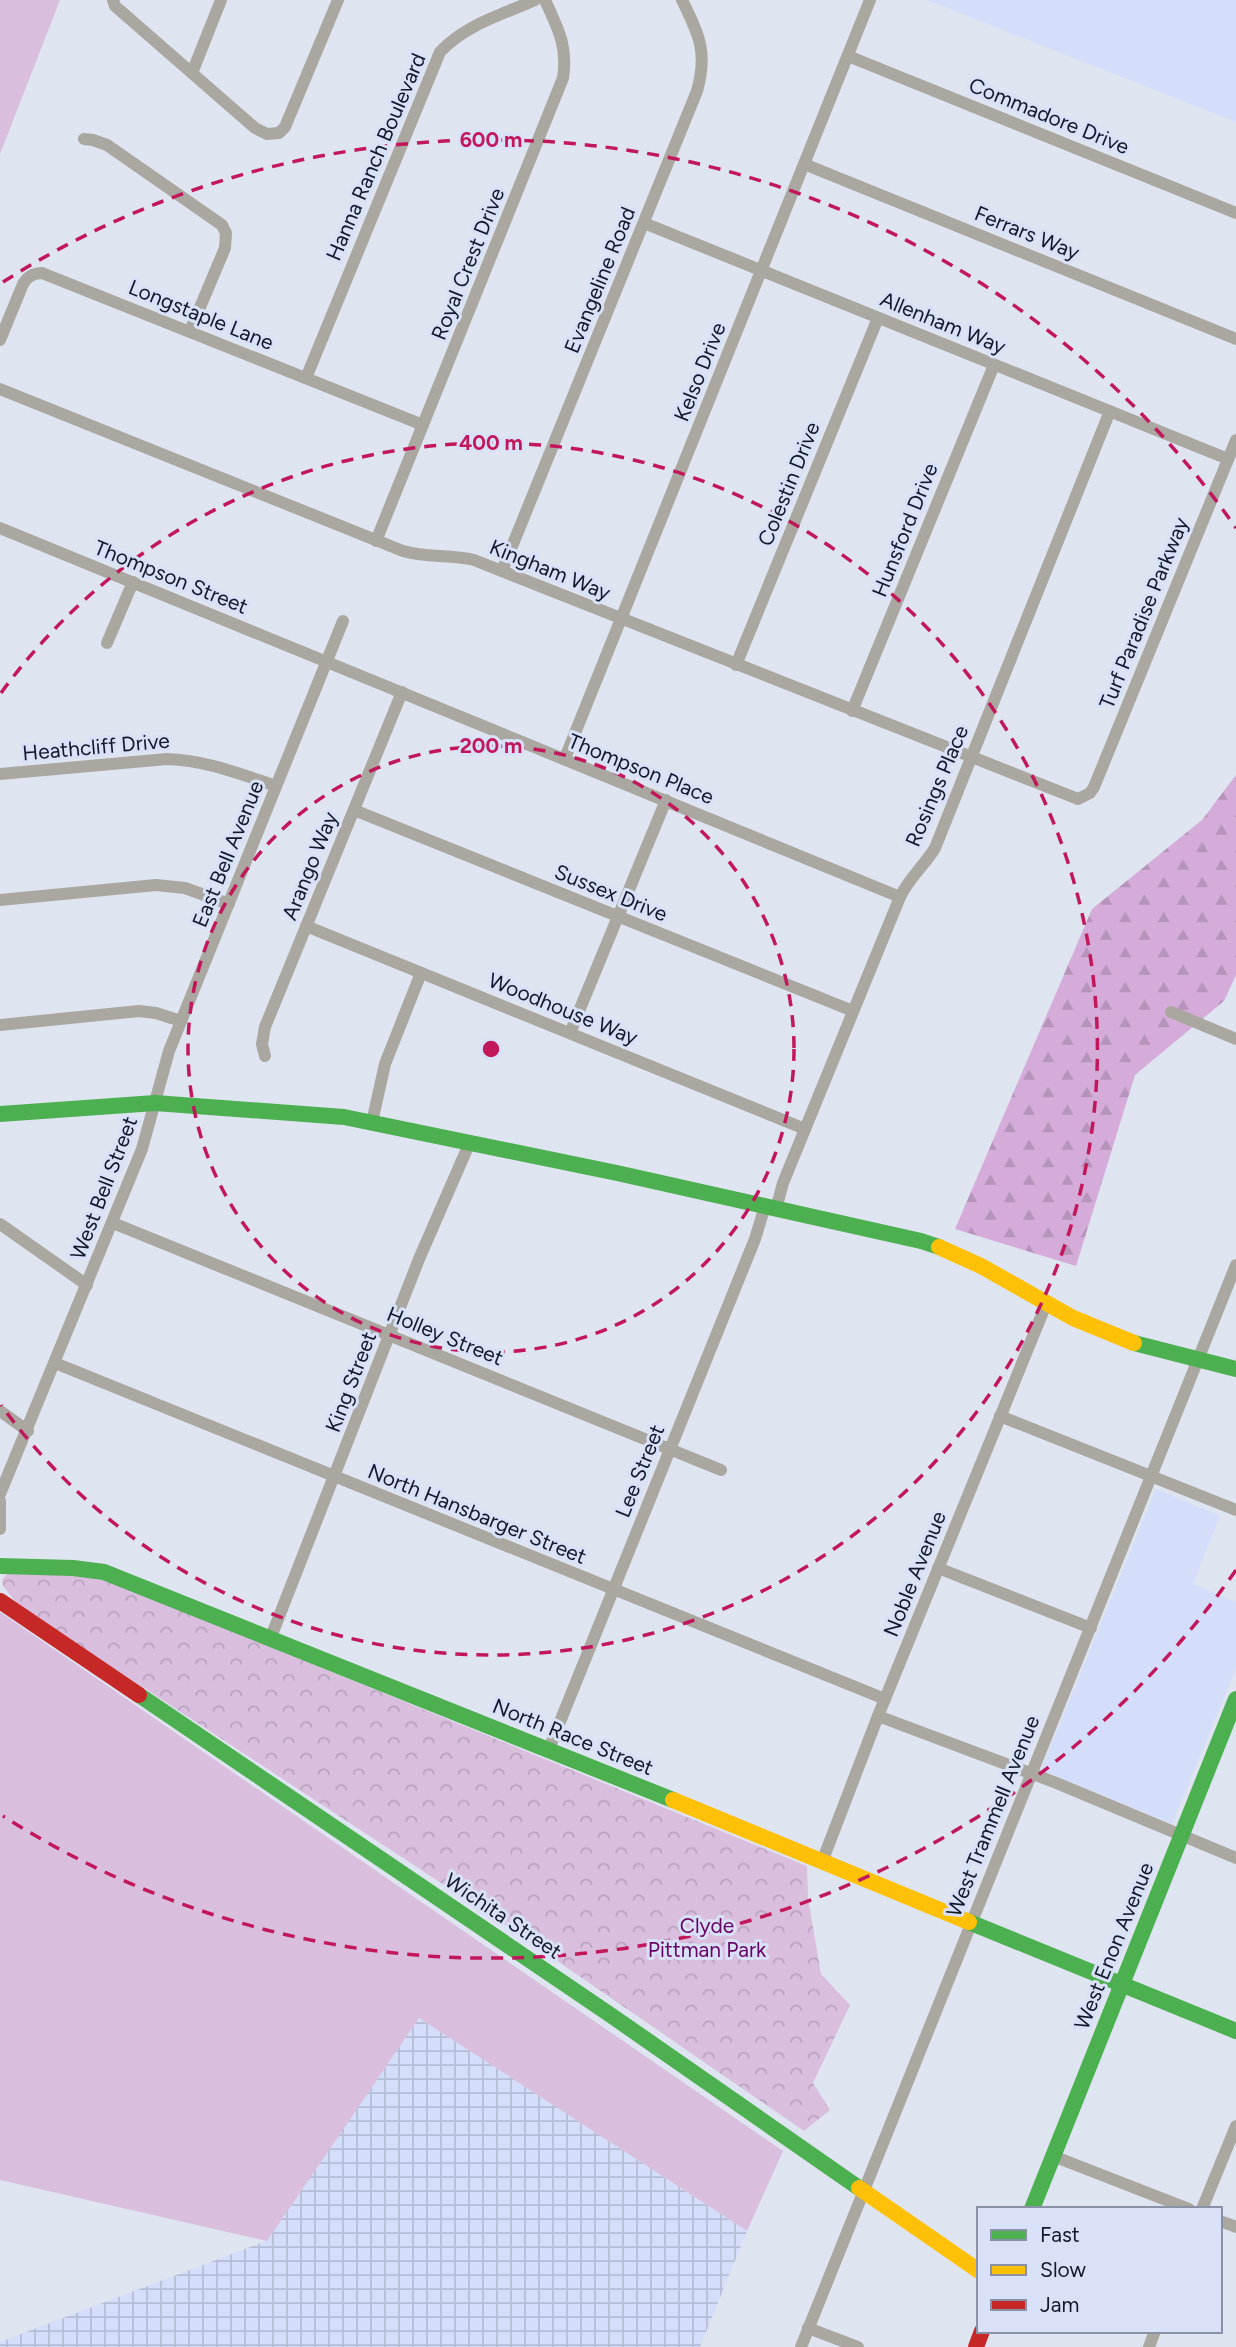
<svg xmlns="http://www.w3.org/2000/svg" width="1236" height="2347" font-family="Figtree,sans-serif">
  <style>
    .built { fill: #d4ddf9 }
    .industrial { fill: url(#industrial-grid) }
    .green { fill: #d9bede }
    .forest { fill: url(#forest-firs) }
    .park { fill: url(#park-crowns) }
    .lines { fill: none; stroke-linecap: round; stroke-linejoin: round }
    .street { stroke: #a9a7a0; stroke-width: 12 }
    .fast { stroke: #4caf50; stroke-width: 16 }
    .slow { stroke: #ffc107; stroke-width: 16 }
    .jam { stroke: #c62828; stroke-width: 16 }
    .ring { fill: none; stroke: #c2185b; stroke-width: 3.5; stroke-dasharray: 12 9 }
    .labels { text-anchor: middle; stroke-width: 6; stroke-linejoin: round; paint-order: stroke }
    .street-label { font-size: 21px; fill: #12192d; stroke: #d8e1f8 }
    .park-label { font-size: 21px; fill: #680164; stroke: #d8e1f8 }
    .centre { fill: #c2185b; stroke: #d8e1f8; stroke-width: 3.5 }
    .ring-label { font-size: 21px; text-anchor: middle; font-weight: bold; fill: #c2185b; stroke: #d8e1f8; stroke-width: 6; stroke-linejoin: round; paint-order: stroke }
  </style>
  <defs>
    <pattern id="industrial-grid" width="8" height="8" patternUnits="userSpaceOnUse" patternTransform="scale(1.75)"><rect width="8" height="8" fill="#d4ddf9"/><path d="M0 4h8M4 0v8" fill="none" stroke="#b5bdd6"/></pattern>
    <pattern id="forest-firs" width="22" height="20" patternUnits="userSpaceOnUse" patternTransform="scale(1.75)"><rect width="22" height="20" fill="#d5acd9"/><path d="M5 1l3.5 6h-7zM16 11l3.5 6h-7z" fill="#b693bb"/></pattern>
    <pattern id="park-crowns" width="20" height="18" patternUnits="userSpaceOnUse" patternTransform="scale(1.75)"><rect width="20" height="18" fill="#d9bede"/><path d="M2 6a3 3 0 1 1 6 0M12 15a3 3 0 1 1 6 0" fill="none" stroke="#b9a3bf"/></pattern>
  </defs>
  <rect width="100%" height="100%" fill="#dfe4f1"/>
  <g class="built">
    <path d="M927,0H1236V122Z"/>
    <path d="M1156,1489L1220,1516L1193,1584L1236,1602V1668L1172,1824L1041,1770Z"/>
  </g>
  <path class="industrial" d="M419,2018L747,2231L700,2347H0V2342L266,2241Z"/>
  <g class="green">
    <path d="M0,0H60L0,154Z"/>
    <path d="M0,1612L783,2151L747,2231L419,2018L267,2241L0,2180Z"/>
  </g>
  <path class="forest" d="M1236,775V975L1224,1001L1135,1075L1076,1266L955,1229L1092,909L1202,820Z"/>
  <path class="park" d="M7,1574L83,1575L109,1581L807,1866L808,1898L821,1974L850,2005L813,2083L830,2110L804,2131L508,1927L18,1605L3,1586L2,1580Z"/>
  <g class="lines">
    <g class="street">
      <path d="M113,0L115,6L255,128L267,134L279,133L285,127L338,0"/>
      <path d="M848,56L1236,213"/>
      <path d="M192,73L221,0"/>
      <path d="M84,139L93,140L107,145L222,225L226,233L225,248L190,331"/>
      <path d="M804,164L1236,339"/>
      <path d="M644,223L1228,459"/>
      <path d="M0,340L23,284C28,276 32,274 42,273L423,425"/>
      <path d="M306,378L440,52C465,25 501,15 535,0"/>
      <path d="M0,389L403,551C426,558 450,554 474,560L1078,799L1090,793L1094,787L1236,440"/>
      <path d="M0,528L900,897"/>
      <path d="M376,541L563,78C568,46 558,29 545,0"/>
      <path d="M502,571L697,91C708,52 699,35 682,0"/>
      <path d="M107,643L133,582"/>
      <path d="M736,665L878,318"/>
      <path d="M852,711L994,365"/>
      <path d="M565,758L870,0"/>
      <path d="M0,774L167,759C205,760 240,774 276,786"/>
      <path d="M354,810L853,1011"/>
      <path d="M0,900L156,885L185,888L229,904"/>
      <path d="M306,926L805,1129"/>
      <path d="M1171,1012L1236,1039"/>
      <path d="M0,1025L139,1011L156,1013L181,1021"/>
      <path d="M570,1033L666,800"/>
      <path d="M265,1056L262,1044L265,1027L402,692"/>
      <path d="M372,1122L385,1064L421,973"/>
      <path d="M776,1209L783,1183L900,897C909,878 924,866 935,848L1110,411"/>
      <path d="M113,1223L721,1470"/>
      <path d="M0,1224L87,1285"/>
      <path d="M55,1363L885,1699"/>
      <path d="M0,1411L28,1431"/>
      <path d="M1000,1416L1236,1510"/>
      <path d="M0,1494L142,1149L169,1051L343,621"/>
      <path d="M0,1501V1529"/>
      <path d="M938,1568L1091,1628"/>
      <path d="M271,1637L419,1259L470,1142"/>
      <path d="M878,1716L1054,1782L1236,1858"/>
      <path d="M549,1749L755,1239L765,1206"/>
      <path d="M822,1862L878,1716L1047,1302"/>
      <path d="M1053,2156L1189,2209"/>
      <path d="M1202,2209L1236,2126"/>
      <path d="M1220,2221L1236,2227"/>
      <path d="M808,2328L858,2347"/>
      <path d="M801,2347L1236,1265"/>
      <path d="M1149,2347L1155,2331"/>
    </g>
    <g class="fast">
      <path d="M0,1114L155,1103L344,1117L617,1173L921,1241L939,1247"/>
      <path d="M1134,1343L1236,1369"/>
      <path d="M0,1566L73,1568L104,1572L673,1800"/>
      <path d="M139,1695L612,2016L859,2188"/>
      <path d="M969,1922L1236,2031"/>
      <path d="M1032,2209L1236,1699"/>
    </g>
    <g class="slow">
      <path d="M939,1247L981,1266L1073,1318L1134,1343"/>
      <path d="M673,1800L969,1922"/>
      <path d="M859,2188L979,2271"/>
    </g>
    <g class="jam">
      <path d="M0,1601L139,1695"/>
      <path d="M976,2347L982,2331"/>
    </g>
  </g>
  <g class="ring">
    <circle cx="491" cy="1049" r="303"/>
    <path d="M1 693A606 606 0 1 1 1 1405"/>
    <path d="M1236 1570A909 909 0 0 1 3 1816M3 282A909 909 0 0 1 1236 528"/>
  </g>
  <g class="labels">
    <g class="street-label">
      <text transform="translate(1049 116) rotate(22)" y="7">Commadore Drive</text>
      <text transform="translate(376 157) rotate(-67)" y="7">Hanna Ranch Boulevard</text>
      <text transform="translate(1027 233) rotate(22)" y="7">Ferrars Way</text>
      <text transform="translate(468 264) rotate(-68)" y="7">Royal Crest Drive</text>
      <text transform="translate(600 280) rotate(-68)" y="7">Evangeline Road</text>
      <text transform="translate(201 315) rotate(22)" y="7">Longstaple Lane</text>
      <text transform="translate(943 323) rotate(22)" y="7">Allenham Way</text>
      <text transform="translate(700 372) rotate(-68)" y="7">Kelso Drive</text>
      <text transform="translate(789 484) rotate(-68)" y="7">Colestin Drive</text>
      <text transform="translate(905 530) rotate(-68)" y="7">Hunsford Drive</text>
      <text transform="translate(550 570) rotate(22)" y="7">Kingham Way</text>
      <text transform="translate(171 577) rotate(22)" y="7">Thompson Street</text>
      <text transform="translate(1144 613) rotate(-68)" y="7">Turf Paradise Parkway</text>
      <text transform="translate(96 747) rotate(-5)" y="7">Heathcliff Drive</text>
      <text transform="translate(641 769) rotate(22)" y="7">Thompson Place</text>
      <text transform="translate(937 786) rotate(-67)" y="7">Rosings Place</text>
      <text transform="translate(228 854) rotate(-68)" y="7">East Bell Avenue</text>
      <text transform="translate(310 866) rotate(-68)" y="7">Arango Way</text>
      <text transform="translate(611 893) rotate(22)" y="7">Sussex Drive</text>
      <text transform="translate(563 1009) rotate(22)" y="7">Woodhouse Way</text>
      <text transform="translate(104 1188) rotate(-69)" y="7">West Bell Street</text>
      <text transform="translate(445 1336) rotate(22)" y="7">Holley Street</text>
      <text transform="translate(351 1382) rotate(-69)" y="7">King Street</text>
      <text transform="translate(640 1471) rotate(-68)" y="7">Lee Street</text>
      <text transform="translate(477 1514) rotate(22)" y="7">North Hansbarger Street</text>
      <text transform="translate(915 1574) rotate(-68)" y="7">Noble Avenue</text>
      <text transform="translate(573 1737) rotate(22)" y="7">North Race Street</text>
      <text transform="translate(993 1816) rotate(-68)" y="7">West Trammell Avenue</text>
      <text transform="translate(503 1916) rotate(34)" y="7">Wichita Street</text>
      <text transform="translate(1114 1946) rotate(-68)" y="7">West Enon Avenue</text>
    </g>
    <g class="park-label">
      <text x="707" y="1933">Clyde<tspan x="707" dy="24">Pittman Park</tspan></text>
    </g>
  </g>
  <circle cx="491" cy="1049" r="10" class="centre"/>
  <g class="ring-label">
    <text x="491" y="147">600 m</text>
    <text x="491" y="450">400 m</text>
    <text x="491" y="753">200 m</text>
  </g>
  <rect x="977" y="2207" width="245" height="126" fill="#d8e1f8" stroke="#8991a7" stroke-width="2"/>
  <rect x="991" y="2230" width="35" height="10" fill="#4caf50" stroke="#8991a7" stroke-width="2"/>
  <text x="1040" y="2242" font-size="21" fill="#12192d">Fast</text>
  <rect x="991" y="2265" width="35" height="10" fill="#ffc107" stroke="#8991a7" stroke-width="2"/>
  <text x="1040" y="2277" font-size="21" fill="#12192d">Slow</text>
  <rect x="991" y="2300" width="35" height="10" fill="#c62828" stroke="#8991a7" stroke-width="2"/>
  <text x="1040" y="2312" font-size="21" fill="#12192d">Jam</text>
</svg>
